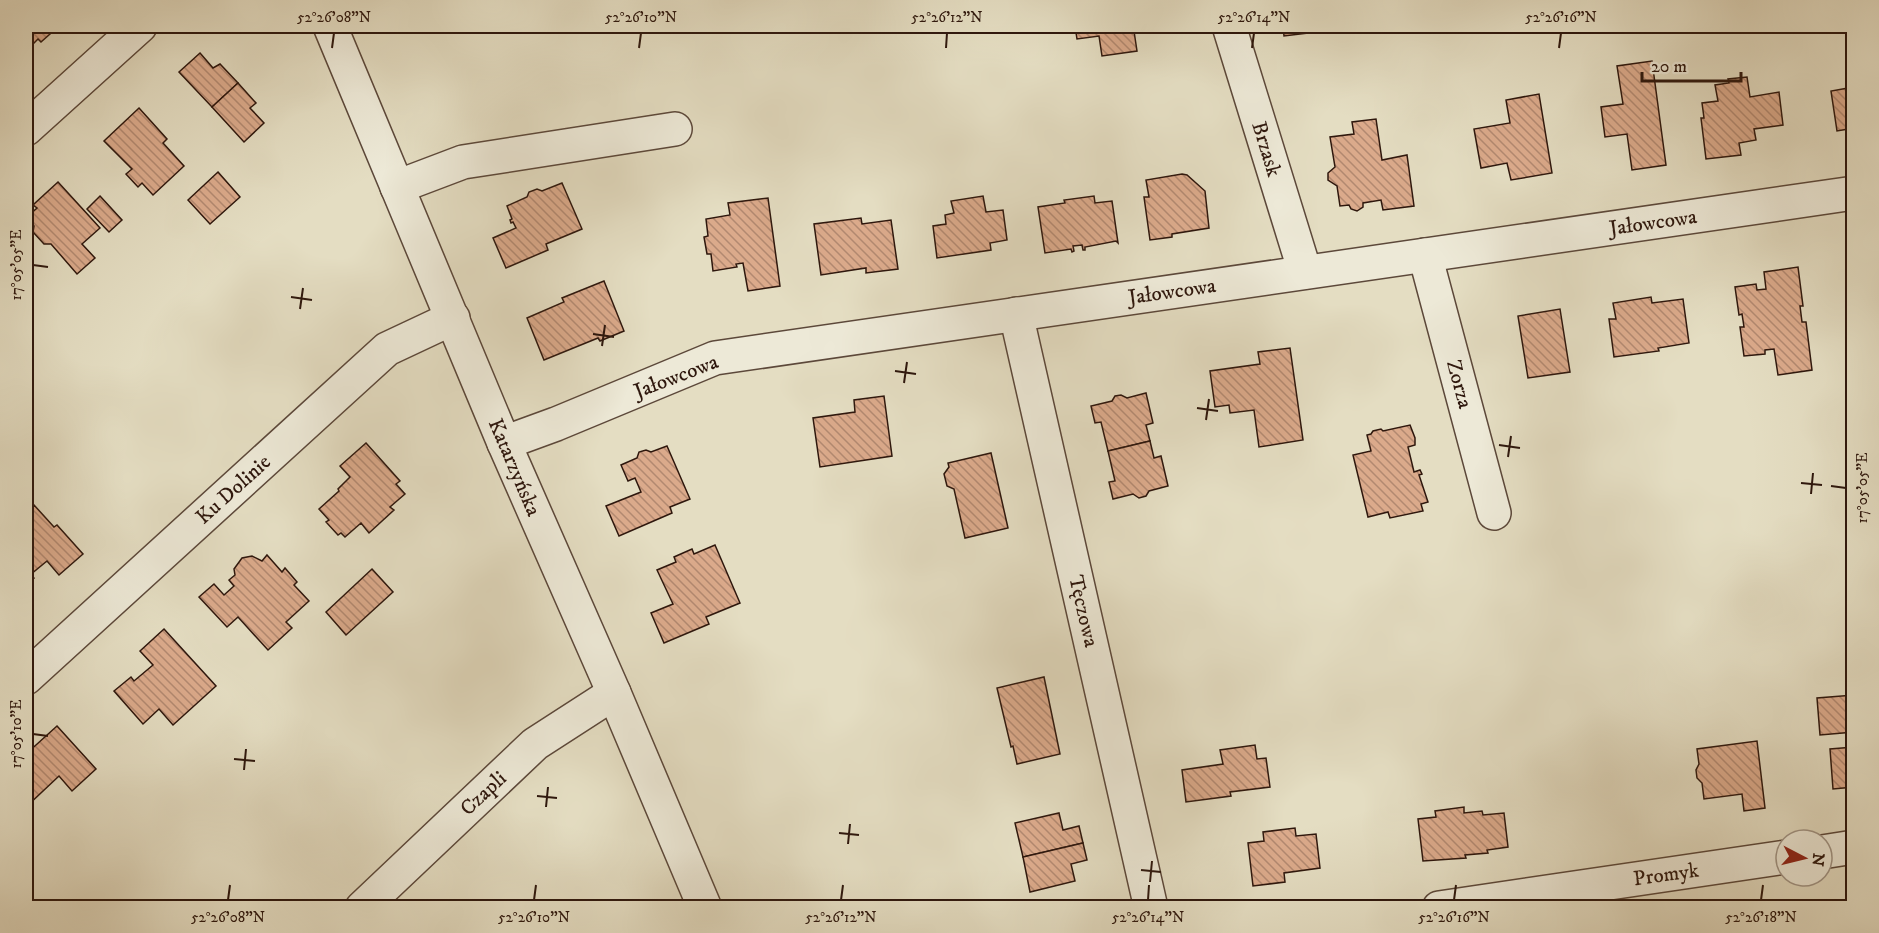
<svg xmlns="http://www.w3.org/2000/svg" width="1879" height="933" font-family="'IM FELL DW Pica',serif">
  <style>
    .building { fill: url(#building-back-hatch); stroke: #2e170d; stroke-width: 1.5 }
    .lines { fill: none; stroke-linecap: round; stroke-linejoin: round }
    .minor-casing { stroke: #5c483a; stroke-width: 36 }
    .minor { stroke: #ede9d7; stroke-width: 33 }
    .ticks { fill: none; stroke: #2e170d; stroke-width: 2 }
    .labels { text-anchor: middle; stroke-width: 4.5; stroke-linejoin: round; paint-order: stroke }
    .street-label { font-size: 21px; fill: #2e170d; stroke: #ede9d7 }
    .neatline { fill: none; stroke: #2e170d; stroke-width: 2 }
    .ticks-label { font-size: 15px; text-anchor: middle; fill: #2e170d }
  </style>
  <defs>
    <pattern id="building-back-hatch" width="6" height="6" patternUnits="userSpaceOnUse" patternTransform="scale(1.5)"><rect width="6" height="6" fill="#dbaa8b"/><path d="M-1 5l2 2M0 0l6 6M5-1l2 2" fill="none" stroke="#b28970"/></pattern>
  </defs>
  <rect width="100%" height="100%" fill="#e4ddc2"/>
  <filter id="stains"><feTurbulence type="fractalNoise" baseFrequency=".00333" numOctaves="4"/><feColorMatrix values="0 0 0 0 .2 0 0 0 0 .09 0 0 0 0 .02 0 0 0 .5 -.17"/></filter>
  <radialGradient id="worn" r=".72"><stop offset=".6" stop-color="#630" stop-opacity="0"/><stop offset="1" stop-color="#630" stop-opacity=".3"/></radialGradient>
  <g class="building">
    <path d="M26,26H59L41,42L38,39L26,51Z"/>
    <path d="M1075,26H1138L1139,31H1134L1137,51L1102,56L1099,36L1077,39Z"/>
    <path d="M1283,26H1324L1315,27L1316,32L1284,36Z"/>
    <path d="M200,53L213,68L220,64L238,83L212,107L179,72Z"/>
    <path d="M1652,61L1666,165L1632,170L1627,134L1605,137L1601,107L1623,104L1617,66Z"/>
    <path d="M1747,77L1750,97L1779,92L1783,125L1754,129L1756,140L1739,143L1741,155L1706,159L1701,118H1704L1702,103L1718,101L1715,85L1729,83L1728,79Z"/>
    <path d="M238,83L256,103L250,108L264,123L244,142L212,107Z"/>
    <path d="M1854,87V128L1837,131L1831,91Z"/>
    <path d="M1539,94L1552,173L1511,180L1507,163L1481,168L1474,129L1510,123L1506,100Z"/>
    <path d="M139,108L167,139L163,143L184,166L153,195L142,183L138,187L126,174L132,169L104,141Z"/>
    <path d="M1376,119L1382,160L1407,155L1414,206L1383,210L1381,200L1363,203V207L1357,211L1351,209L1349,205L1340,206L1337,186L1328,180V173L1335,167L1330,137L1354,134L1352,122Z"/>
    <path d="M218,172L240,197L210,224L188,200Z"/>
    <path d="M1182,174L1187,175L1205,191L1209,228L1172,234V237L1150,240L1144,197H1149L1146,180Z"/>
    <path d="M58,182L100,228L82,244L95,258L77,274L51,244H44L33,232L34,226L26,218L37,208L33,205Z"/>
    <path d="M562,183L582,229L546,244L548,250L506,268L493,238L516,228L513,222L511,223L510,220L512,219L507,206L527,197L529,192L537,189L542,191Z"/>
    <path d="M100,196L122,220L109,232L87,209Z"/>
    <path d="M983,196L986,212L1003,210L1007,240L990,243L991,250L937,258L933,226L946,224L945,215L954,213L951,201Z"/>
    <path d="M1094,196L1095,203L1112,201L1118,243L1116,241L1085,247V250H1083L1082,245L1073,246L1074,251L1072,252L1071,249L1045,253L1038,207L1065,203L1064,200Z"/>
    <path d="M768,198L780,286L748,291L743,263L736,264L737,267L713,271L711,254H707L704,237L708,236L706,219L730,215L728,203Z"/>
    <path d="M861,218L862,224L891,220L898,269L866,273V268L821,275L814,224Z"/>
    <path d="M1798,267L1803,306H1800L1802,322H1806L1812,370L1778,375L1774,349L1765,350V354L1744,356L1740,327H1744L1742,314L1739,315L1735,287L1756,284L1757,290L1766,289L1764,272Z"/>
    <path d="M604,281L624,331L600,341L598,338L544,360L527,318L564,302L562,298Z"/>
    <path d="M1651,297L1652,303L1683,299L1689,343L1658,348L1659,351L1614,357L1609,319H1616L1613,303Z"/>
    <path d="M1560,309L1570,372L1528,378L1518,316Z"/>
    <path d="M1290,348L1303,440L1259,447L1254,410L1230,413L1229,405L1215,407L1210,371L1260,364L1258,352Z"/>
    <path d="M1146,393L1153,423L1146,425L1150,441L1108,451L1101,422L1095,423L1091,406L1112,401L1115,396L1121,395L1127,398Z"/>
    <path d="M884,396L892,456L820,467L813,418L855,412L854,400Z"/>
    <path d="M1410,425L1415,438V445L1408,447L1414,472L1420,470L1422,474L1419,475L1428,502L1421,504L1423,511L1390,518L1388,512L1368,517L1353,455L1371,451L1367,435L1371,434L1373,431L1381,429L1383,431Z"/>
    <path d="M1150,441L1154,458L1161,456L1168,486L1149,491L1146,496L1139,498L1133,494L1113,499L1109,482L1115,481L1108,451Z"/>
    <path d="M366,443L400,481L396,484L405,494L390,507L394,510L369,533L361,523L345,537L341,533L338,535L326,522L329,520L319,509L339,491L338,489L350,477L340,466Z"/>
    <path d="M667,446L690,499L670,507L672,513L619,536L606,506L641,492L635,478L628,481L621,465L637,458L639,452L646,450L651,452Z"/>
    <path d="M991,453L1008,528L965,538L954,489L947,486L944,474L949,467L948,463Z"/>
    <path d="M34,505L54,527L57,525L83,554L59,575L47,561L30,575L34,578L26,586V513Z"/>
    <path d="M715,545L740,603L706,617L709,624L664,643L651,613L673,604L657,570L676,562L674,557L692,549L694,554Z"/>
    <path d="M267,555L282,572L285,568L297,582L294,585L309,601L286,622L292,628L268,650L238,617L227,627L199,597L214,584L224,595L234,586L229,580L235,575L234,569L242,558L252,556L262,561Z"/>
    <path d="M372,569L393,592L346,635L326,612Z"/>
    <path d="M164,629L216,686L173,725L159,709L143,724L114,691L131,677L134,681L153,665L140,651Z"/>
    <path d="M1044,677L1060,754L1017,764L1013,746L1011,747L997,688Z"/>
    <path d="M1854,695V732L1820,735L1817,698Z"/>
    <path d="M57,726L96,769L72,791L59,776L26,807V754Z"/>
    <path d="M1757,741L1765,808L1744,811L1742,794L1704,799L1702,783L1697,778L1696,770L1699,764L1697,749Z"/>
    <path d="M1255,745L1257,759L1266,758L1270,787L1230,792L1231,796L1186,802L1182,770L1223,764L1220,750Z"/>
    <path d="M1854,747V787L1833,789L1830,749Z"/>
    <path d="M1464,807V813L1482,811L1483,815L1504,813L1508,847L1487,850L1488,853L1465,855L1466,858L1423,861L1418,819L1436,817L1435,811Z"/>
    <path d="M1059,813L1063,830L1079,826L1083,843L1023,857L1015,823Z"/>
    <path d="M1295,828L1296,836L1316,834L1320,868L1284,873L1285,882L1253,886L1248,843L1264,841L1263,832Z"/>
    <path d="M1083,843L1087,860L1071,864L1075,881L1030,892L1023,857Z"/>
  </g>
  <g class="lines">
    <g class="minor-casing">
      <g id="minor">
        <path d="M330,26L504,443L614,693L705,908"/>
        <path d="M1229,26L1305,272"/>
        <path d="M26,129L140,26"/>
        <path d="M397,187L463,162L675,129"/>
        <path d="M1425,255L1494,513"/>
        <path d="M1016,314L1151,908"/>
        <path d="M504,443L556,424L715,358L1854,193"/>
        <path d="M26,678L387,349L453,318"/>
        <path d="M1822,852L1854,847"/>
        <path d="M362,908L535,744L614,693"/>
        <path d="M1439,908L1786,857"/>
      </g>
    </g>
    <use href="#minor" class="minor"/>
  </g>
  <path class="ticks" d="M332,48L334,33M639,48L641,33M946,48L947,33M1252,48L1254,33M1559,48L1561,33M33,265L48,267M291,297L312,300M300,309L303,288M593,334L614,337M602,346L605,325M895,371L916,374M904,383L907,362M1197,408L1218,411M1206,420L1209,399M1499,445L1520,448M1508,457L1511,436M1801,483L1822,485M1831,486L1846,488M1811,494L1813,473M33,734L48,736M234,759L255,761M244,770L246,749M537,796L557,798M546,807L548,787M839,833L859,835M848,844L850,824M1141,870L1161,872M1150,882L1152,861M228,900L230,885M534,900L536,885M841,900L843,885M1148,900L1149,885M1454,900L1456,885M1761,900L1763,885"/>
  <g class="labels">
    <g class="street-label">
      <text transform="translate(1267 149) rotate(73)" y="7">Brzask</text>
      <text transform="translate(1653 222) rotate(-8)" y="7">Jałowcowa</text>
      <text transform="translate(1172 291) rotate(-8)" y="7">Jałowcowa</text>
      <text transform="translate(676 376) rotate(-21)" y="7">Jałowcowa</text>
      <text transform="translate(1460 384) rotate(75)" y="7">Zorza</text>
      <text transform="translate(515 467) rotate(67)" y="7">Katarzyńska</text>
      <text transform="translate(233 489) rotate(-42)" y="7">Ku Dolinie</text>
      <text transform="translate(1084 611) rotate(77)" y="7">Tęczowa</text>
      <text transform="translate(483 793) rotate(-43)" y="7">Czapli</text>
      <text transform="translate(1666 874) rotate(-8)" y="7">Promyk</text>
    </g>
  </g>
  <rect width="1879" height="933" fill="none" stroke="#e4ddc2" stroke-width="66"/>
  <g transform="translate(1804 858) rotate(97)"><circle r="28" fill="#ede9d7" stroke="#a19586" stroke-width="1.5"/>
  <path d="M0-4.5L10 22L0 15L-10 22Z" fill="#8f2418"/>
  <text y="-9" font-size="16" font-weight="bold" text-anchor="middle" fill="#2e170d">N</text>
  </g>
  <path d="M1642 72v9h99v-9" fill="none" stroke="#2e170d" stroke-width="3"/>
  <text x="1651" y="72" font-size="18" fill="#2e170d" stroke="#ede9d7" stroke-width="4.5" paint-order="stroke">20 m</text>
  <rect x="33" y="33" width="1813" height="867" class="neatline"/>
  <g class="ticks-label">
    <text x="334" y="22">52°26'08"N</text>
    <text x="641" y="22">52°26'10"N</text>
    <text x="947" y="22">52°26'12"N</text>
    <text x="1254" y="22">52°26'14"N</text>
    <text x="1561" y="22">52°26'16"N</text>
    <text transform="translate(16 265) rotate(-90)" y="5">17°05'05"E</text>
    <text transform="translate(1862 488) rotate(-90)" y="5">17°05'05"E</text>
    <text transform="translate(16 734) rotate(-90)" y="5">17°05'10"E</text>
    <text x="228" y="922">52°26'08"N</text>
    <text x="534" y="922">52°26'10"N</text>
    <text x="841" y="922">52°26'12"N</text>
    <text x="1148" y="922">52°26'14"N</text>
    <text x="1454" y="922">52°26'16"N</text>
    <text x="1761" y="922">52°26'18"N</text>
  </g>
  <rect width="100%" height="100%" filter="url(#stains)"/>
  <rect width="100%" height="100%" fill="url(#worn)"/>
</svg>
